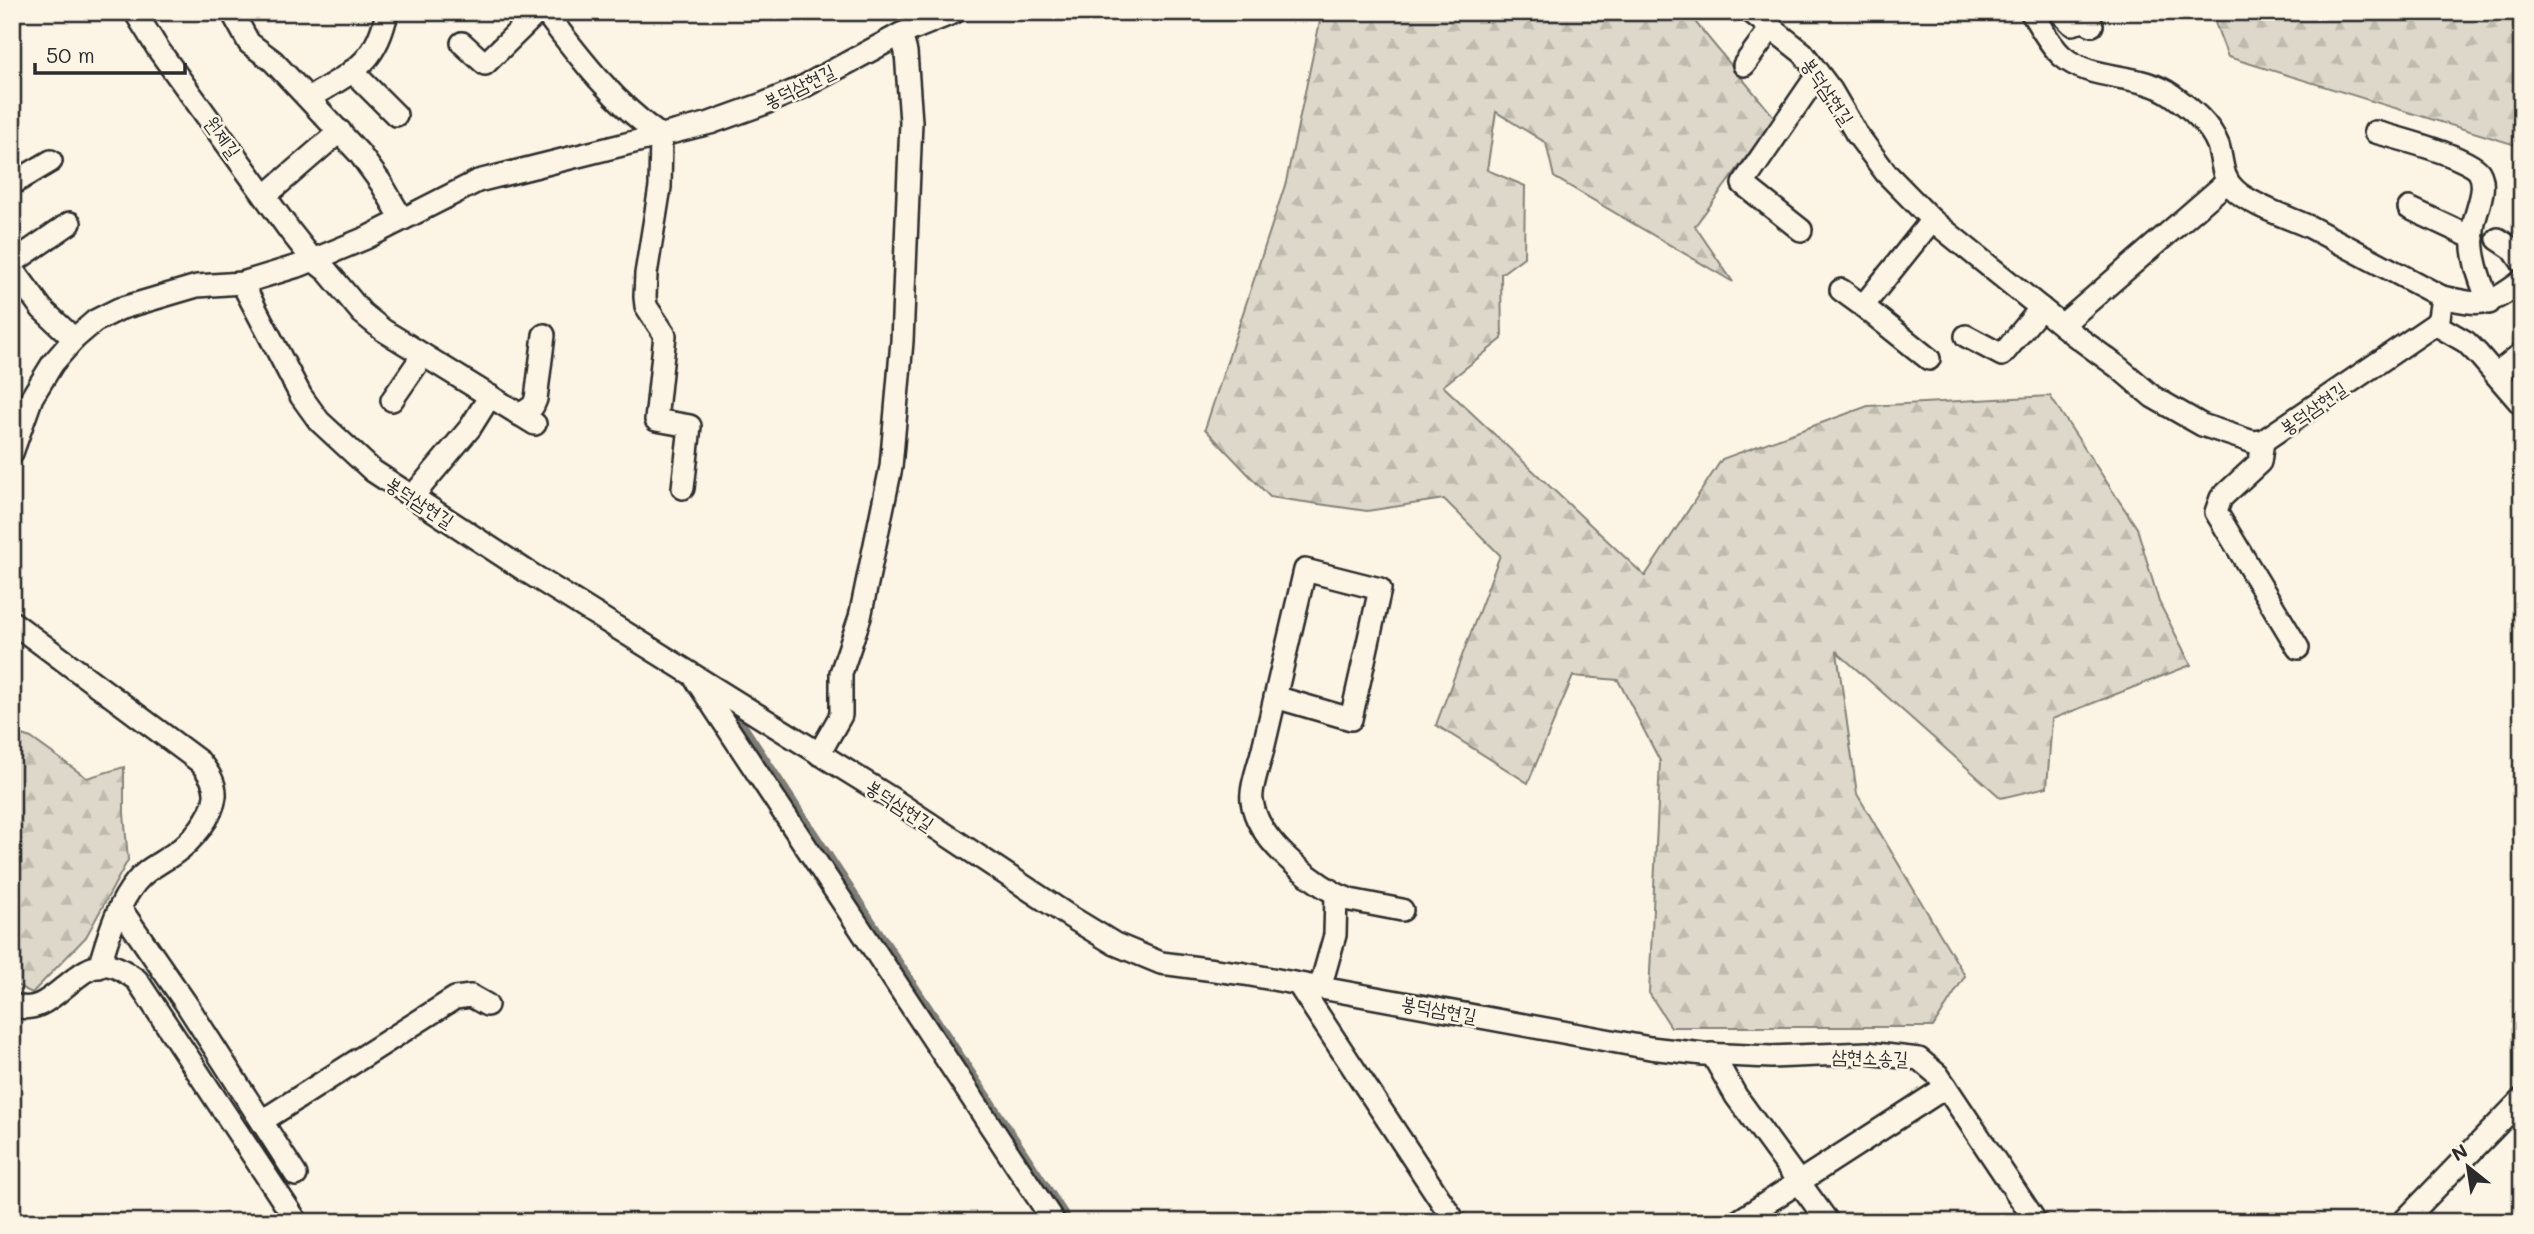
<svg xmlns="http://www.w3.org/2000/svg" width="2534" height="1234" font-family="Mali,'Poor Story',sans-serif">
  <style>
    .forest { fill: url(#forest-firs); stroke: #84827a; stroke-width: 2 }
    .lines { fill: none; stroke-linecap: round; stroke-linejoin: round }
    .stream { stroke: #7d7b74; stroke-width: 6 }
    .minor-casing { stroke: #2b2b2b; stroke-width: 26 }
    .minor { stroke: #fcf5e5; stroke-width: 21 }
    .labels { text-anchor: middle; stroke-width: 5; stroke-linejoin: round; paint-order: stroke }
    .street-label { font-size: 19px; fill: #2b2b2b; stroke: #fcf5e5 }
  </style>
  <defs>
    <pattern id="forest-firs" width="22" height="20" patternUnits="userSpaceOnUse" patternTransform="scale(1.75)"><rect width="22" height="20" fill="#ded8ca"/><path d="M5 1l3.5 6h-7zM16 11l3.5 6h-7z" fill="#bfbaae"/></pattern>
  </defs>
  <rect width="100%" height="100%" fill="#fcf5e5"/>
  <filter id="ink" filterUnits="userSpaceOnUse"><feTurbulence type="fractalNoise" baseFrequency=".0143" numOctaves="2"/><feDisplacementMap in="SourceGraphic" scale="14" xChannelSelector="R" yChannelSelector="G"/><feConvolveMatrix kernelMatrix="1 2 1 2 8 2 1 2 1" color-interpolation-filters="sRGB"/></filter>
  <g filter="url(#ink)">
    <g class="forest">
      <path d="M1322,12H1687L1775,118L1695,226L1733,282L1554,177L1546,143L1496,112L1487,170L1525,186L1524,257L1501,274L1502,339L1443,386L1645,576L1722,459L1868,406L2050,396L2137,528L2159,602L2191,665L2052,719L2047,787L2001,798L1837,652L1857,794L1965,976L1933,1027H1671L1649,993L1660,761L1618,680L1573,676L1528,783L1436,725L1500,555L1444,499L1367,511L1270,497L1205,429L1286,182Z"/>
      <path d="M2211,12H2522V147L2228,57Z"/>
      <path d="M12,732L31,738L87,778L124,767V813L128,860L86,937L32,993L12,983Z"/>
    </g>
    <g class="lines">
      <path class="stream" d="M741,720L1071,1222"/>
      <g class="minor-casing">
        <g id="minor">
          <path d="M135,12L158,49L290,231L313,260L327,271L362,313L383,330L535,424"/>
          <path d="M232,12L249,43L273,61L359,153L381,183L402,219"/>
          <path d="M545,12C579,57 615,104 661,136L660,187L646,274L645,297L646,306L665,335L656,420L690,426L683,488"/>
          <path d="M1751,12L1803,53L1831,90L1856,133L1886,173L1932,220L2073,334L2118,367L2153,397L2202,425L2253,442L2263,441L2435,324L2439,318L2442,297C2398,274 2354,250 2310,227C2290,218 2248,204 2234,189C2221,177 2223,161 2218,145C2210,124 2190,108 2172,95C2140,72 2092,82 2062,56C2049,44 2041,27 2031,12"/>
          <path d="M2060,12L2072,24L2084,21L2081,20L2092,25"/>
          <path d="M462,43L485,64L538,12"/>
          <path d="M1744,65L1771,28"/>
          <path d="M352,71L396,115"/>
          <path d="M309,98C352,72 376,65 387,12"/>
          <path d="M2375,132C2394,137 2470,157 2479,172C2489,189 2474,212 2473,230C2470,255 2480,280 2489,303"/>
          <path d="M12,184L51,161"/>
          <path d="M265,196L340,131"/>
          <path d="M2409,208L2473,238"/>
          <path d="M1801,230L1743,184L1818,74"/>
          <path d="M2498,239L2513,249L2522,262"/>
          <path d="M12,263L70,223"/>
          <path d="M12,268L42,309L74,339"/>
          <path d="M242,283L301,396L319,421L373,471L526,571L894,800L1069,916L1115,944L1161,963L1245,974L1650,1048L1703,1054L1771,1057L1867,1053L1919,1059L1938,1075L2036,1222"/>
          <path d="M1841,290L1863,306"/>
          <path d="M2442,297C2483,306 2488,306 2522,281"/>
          <path d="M2435,324L2466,342L2478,354L2522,405"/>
          <path d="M2062,325L2227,182"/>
          <path d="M1966,336L2002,355L2041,308"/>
          <path d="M1929,359L1863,306L1932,220"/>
          <path d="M2496,374L2522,353"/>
          <path d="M392,400L423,355"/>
          <path d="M520,415L533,406L536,399L544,335"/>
          <path d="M2263,441L2260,462L2221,498L2216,512L2298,648"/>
          <path d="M12,453L32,397L53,363L74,339L95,321L119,309L197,286L242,283L301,265L366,238L478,181L710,123L763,104L801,88L901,34L955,12"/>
          <path d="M412,497L470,428L490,396"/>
          <path d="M12,622L200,762C208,772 216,783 215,796C213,817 191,842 175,853C161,863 146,869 136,882C116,906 108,938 99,967"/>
          <path d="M696,680L1054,1222"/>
          <path d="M1275,697L1351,719L1380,589L1305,570C1291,630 1277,689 1263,749C1260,762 1250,788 1252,801C1257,839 1305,876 1336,894L1335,935L1320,988"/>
          <path d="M819,754L841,715V673L860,617L891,467L902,341L911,122L906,52L901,34"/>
          <path d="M1336,894L1350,900L1402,910"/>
          <path d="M120,908L187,1005L296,1175"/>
          <path d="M1298,984L1455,1222"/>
          <path d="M12,1004C48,1023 73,962 108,965C118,966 130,975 137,980L297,1222"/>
          <path d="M1712,1054L1736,1096L1828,1222"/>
          <path d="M262,1121L455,998L471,996L487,1005"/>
          <path d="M1737,1222L1946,1087"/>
          <path d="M2403,1222L2522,1099"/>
        </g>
      </g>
      <use href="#minor" class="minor"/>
    </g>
  </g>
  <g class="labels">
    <g class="street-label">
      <text transform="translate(799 86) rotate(-26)" y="7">봉덕삼현길</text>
      <text transform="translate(1828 91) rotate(56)" y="7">봉덕삼현길</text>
      <text transform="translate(223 137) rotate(54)" y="7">원제길</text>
      <text transform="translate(2313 408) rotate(-35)" y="7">봉덕삼현길</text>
      <text transform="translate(420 502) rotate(33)" y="7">봉덕삼현길</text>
      <text transform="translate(900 805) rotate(33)" y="7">봉덕삼현길</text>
      <text transform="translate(1439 1009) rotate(10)" y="7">봉덕삼현길</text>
      <text transform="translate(1870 1057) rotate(2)" y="7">삼현소송길</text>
    </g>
  </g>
  <rect width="2534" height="1234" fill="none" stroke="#fcf5e5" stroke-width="42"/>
  <rect x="21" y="21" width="2492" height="1192" fill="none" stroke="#2b2b2b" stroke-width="2.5" filter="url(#ink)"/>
  <g transform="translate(2468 1167) rotate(330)" stroke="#fcf5e5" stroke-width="5" paint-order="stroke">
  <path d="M0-5L12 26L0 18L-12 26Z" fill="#2b2b2b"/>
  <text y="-10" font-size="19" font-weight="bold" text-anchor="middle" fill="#2b2b2b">N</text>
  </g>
  <path d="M35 63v10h150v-10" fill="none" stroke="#2b2b2b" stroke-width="3.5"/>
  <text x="46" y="63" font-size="21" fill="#2b2b2b" stroke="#fcf5e5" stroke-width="5" paint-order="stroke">50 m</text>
</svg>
